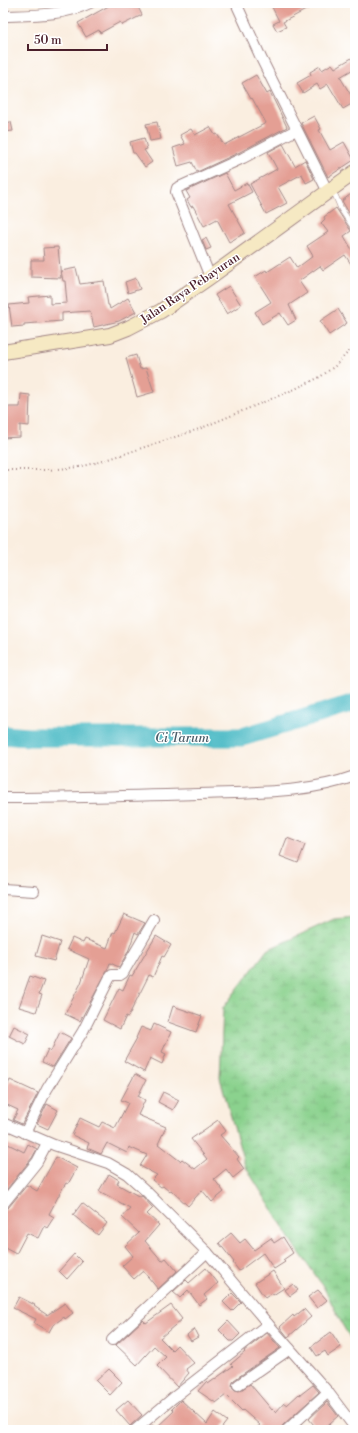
<svg xmlns="http://www.w3.org/2000/svg" width="358" height="1433" font-family="'Libre Bodoni',serif">
  <style>
    .wetland { fill: url(#wetland-marsh); stroke: #6a785c }
    .lines { fill: none; stroke-linecap: round; stroke-linejoin: round }
    .river { stroke: #4dbbc6; stroke-width: 19 }
    .building { fill: #e49f94 }
    .lane-casing { stroke: #a28686; stroke-width: 6 }
    .street-casing { stroke: #a28686; stroke-width: 12 }
    .secondary-casing { stroke: #a28686; stroke-width: 16 }
    .path { stroke: #a28686; stroke-width: 2; stroke-dasharray: 1 3; stroke-linecap: butt }
    .lane { stroke: #fff; stroke-width: 5 }
    .street { stroke: #fff; stroke-width: 10 }
    .secondary { stroke: #f6e9c3; stroke-width: 14 }
    .labels { text-anchor: middle; stroke-width: 3; stroke-linejoin: round; paint-order: stroke }
    .street-label { font-size: 12px; fill: #4a1f2b; stroke: #fff }
    .water-label { font-size: 13px; font-style: italic; fill: #4b5d69; stroke: #fff }
  </style>
  <defs>
    <pattern id="wetland-marsh" width="20" height="14" patternUnits="userSpaceOnUse"><rect width="20" height="14" fill="#8bd28e"/><path d="M1 5h8M5 5V1M11 12h8M15 12V8" fill="none" stroke="#79b47b"/></pattern>
  </defs>
  <rect width="100%" height="100%" fill="#fff"/>
  <filter id="ink" filterUnits="userSpaceOnUse"><feTurbulence type="fractalNoise" baseFrequency=".025" numOctaves="2"/><feDisplacementMap in="SourceGraphic" scale="8" xChannelSelector="R" yChannelSelector="G"/><feConvolveMatrix kernelMatrix="1 2 1 2 8 2 1 2 1" color-interpolation-filters="sRGB"/></filter>
  <filter id="wash" filterUnits="userSpaceOnUse"><feTurbulence type="fractalNoise" baseFrequency=".012" numOctaves="4" result="noise"/><feDisplacementMap in="SourceGraphic" scale="16" xChannelSelector="R" yChannelSelector="G"/><feGaussianBlur stdDeviation="0.9" result="paint"/><feColorMatrix in="noise" values="0 0 0 0 0 0 0 0 0 0 0 0 0 0 0 0 0 1.4 0 .05"/><feComposite in="paint" operator="in"/></filter>
  <g filter="url(#wash)">
    <rect width="100%" height="100%" fill="#faeee0"/>
    <path class="wetland" d="M355,917V1346L343,1326L323,1286L295,1246L245,1166L220,1078L223,1008L267,950L334,919Z"/>
    <g class="lines">
      <path class="river" d="M3,735L28,737H242L355,703"/>
    </g>
    <g id="blocks">
      <g class="building">
        <path d="M114,3H136L142,15L122,25L120,22L100,33L99,30L86,37L78,23Z"/>
        <path d="M270,3H319L283,22L286,27L277,31L273,24L279,21Z"/>
        <path d="M355,56V68L340,77L355,102L343,109L328,84L320,89L317,84L303,93L297,83L311,75L310,72L320,66L322,70L332,64L335,68Z"/>
        <path d="M256,75L267,94L270,92L287,127L240,152L197,172L192,162L178,166L173,148L185,144L180,135L191,129L195,135L210,127L215,135L217,134L224,145L266,123L252,98L251,99L242,83Z"/>
        <path d="M314,116L321,129L319,130L330,150L344,142L354,160L328,177L301,123Z"/>
        <path d="M11,122L13,131L3,132V123Z"/>
        <path d="M157,122L161,139L150,141L146,124Z"/>
        <path d="M144,138L147,149L144,150L152,162L145,167L135,153H133L130,142Z"/>
        <path d="M283,144L295,166L305,160L314,179L306,183L302,174L278,187L287,203L266,214L250,184L277,169L268,152Z"/>
        <path d="M225,173L234,190L247,183L252,192L229,204L245,233L229,242L217,219L204,226L193,206L191,207L187,200L190,198L186,191Z"/>
        <path d="M351,194L355,199V223L342,201Z"/>
        <path d="M336,208L351,231L344,236L355,255V270L345,255L323,270L320,266L299,281L307,293L289,305L296,320L288,325L280,313L262,324L255,312L271,302L255,277L266,270L267,272L290,257L297,268L313,256L307,246L328,232L321,223L325,219L324,217Z"/>
        <path d="M206,238L211,248L206,250L202,240Z"/>
        <path d="M58,247L61,278L31,277V260H44L43,248Z"/>
        <path d="M76,268L80,284L104,281L108,305H109L110,309L128,298L136,312L119,321L94,327L90,311L62,313V321L24,324V326L12,327L9,305L29,303L28,297L50,295V304L67,303L65,281H63L61,271Z"/>
        <path d="M136,278L140,289L128,293L125,282Z"/>
        <path d="M229,286L241,305L227,314L215,295Z"/>
        <path d="M338,309L347,323L329,335L320,321Z"/>
        <path d="M136,355L140,369L146,368L154,392L137,397L126,358Z"/>
        <path d="M21,394L30,395L29,426L20,425V437L3,438V407H20Z"/>
        <path d="M287,838L305,845L298,863L280,856Z"/>
        <path d="M124,914L145,923L138,934L135,932L128,952L119,967L110,963L107,971L80,1021L65,1014L81,983L89,959L67,949L72,938L83,943L85,939L107,948L113,932L115,933Z"/>
        <path d="M42,936L60,942L54,961L36,956Z"/>
        <path d="M156,936L171,945L164,957L162,956L153,977L149,975L128,1017L126,1016L120,1029L103,1020L119,988L123,990L130,975L132,976Z"/>
        <path d="M30,976L44,981L39,994L42,995L36,1012L19,1007Z"/>
        <path d="M173,1006L202,1016L196,1032L168,1022Z"/>
        <path d="M154,1024L171,1032L162,1052L166,1054L162,1064L150,1058L144,1072L124,1061L137,1038H136L141,1027L151,1031Z"/>
        <path d="M14,1026L30,1034L25,1044L9,1036Z"/>
        <path d="M60,1032L71,1038L53,1067L42,1062L48,1049L51,1051Z"/>
        <path d="M135,1074L146,1080L138,1096L145,1100L138,1115L166,1127L158,1144L180,1161L182,1159L195,1169L207,1159L191,1139L218,1120L226,1131L220,1135L239,1157L237,1159L244,1169L233,1178L226,1169L214,1179L224,1192L212,1202L202,1190L188,1206L171,1190L170,1192L163,1186L161,1187L152,1180L157,1175L140,1166L147,1155L129,1147L127,1153L107,1143L101,1154L87,1148L89,1143L72,1135L80,1118L99,1127L102,1122L115,1128L128,1103L121,1100Z"/>
        <path d="M10,1080L38,1093L22,1124L13,1120L18,1110L3,1103V1096Z"/>
        <path d="M163,1092L179,1100L173,1110L158,1102Z"/>
        <path d="M47,1104L58,1110L48,1129L37,1124Z"/>
        <path d="M8,1144L24,1152L28,1144L37,1149L32,1158L3,1194V1154Z"/>
        <path d="M56,1157L77,1168L68,1184L66,1183L61,1191L49,1214L54,1217L47,1228L44,1226L38,1238L27,1233L16,1254L3,1247V1210L8,1208L27,1185L37,1191Z"/>
        <path d="M109,1174L119,1180L117,1184L140,1197L142,1196L153,1208L147,1214L159,1225L145,1241L162,1261L166,1258L177,1271L158,1289L143,1271L134,1279L122,1266L133,1256L125,1246L139,1233L122,1217L130,1208L99,1191Z"/>
        <path d="M82,1203L107,1223L98,1235L73,1215Z"/>
        <path d="M231,1233L240,1243L245,1239L254,1250L271,1238L274,1243L283,1237L293,1253L283,1260L285,1262L274,1269L263,1253L239,1271L233,1263L234,1262L219,1243Z"/>
        <path d="M74,1254L82,1262L67,1279L59,1271Z"/>
        <path d="M206,1268L218,1283L204,1295L207,1299L199,1305L188,1290L180,1298L173,1292L186,1280L189,1283Z"/>
        <path d="M273,1271L284,1288L273,1295L272,1293L265,1298L255,1283Z"/>
        <path d="M293,1284L298,1290L290,1296L285,1290Z"/>
        <path d="M318,1290L327,1300L317,1308L308,1297Z"/>
        <path d="M232,1293L241,1302L232,1311L223,1302Z"/>
        <path d="M19,1297L35,1305L34,1306L47,1315L65,1303L73,1313L65,1319L64,1317L53,1325L49,1332L34,1323L36,1319L13,1308Z"/>
        <path d="M171,1305L182,1319L160,1338L172,1350L177,1345L194,1363L186,1369L189,1373L177,1387L157,1366L166,1357L154,1346L137,1365L116,1345L143,1320L146,1323Z"/>
        <path d="M304,1309L311,1317L288,1337L280,1327L293,1315L294,1317Z"/>
        <path d="M228,1321L240,1334L233,1341H230L219,1330Z"/>
        <path d="M194,1329L198,1337L191,1341L187,1335Z"/>
        <path d="M331,1332L341,1347L328,1356L325,1351L317,1356L311,1347Z"/>
        <path d="M267,1333L280,1348L234,1380L232,1385L233,1389L239,1391L250,1384L272,1410L273,1409L276,1412L284,1403L287,1405L299,1394L300,1395L313,1385L319,1392L283,1425L280,1430H254L260,1425L243,1410L242,1411L226,1395L216,1403L198,1391L206,1382L208,1384L233,1366L231,1364L245,1352L244,1351Z"/>
        <path d="M109,1369L122,1382L110,1395L96,1381Z"/>
        <path d="M128,1400L142,1415L130,1426L116,1410Z"/>
        <path d="M181,1400L207,1424L215,1412L227,1421L220,1430H145L152,1425L156,1428L174,1411L172,1409Z"/>
        <path d="M327,1402L338,1416L322,1430H318L309,1419Z"/>
      </g>
    </g>
  </g>
  <g filter="url(#ink)">
    <use href="#blocks" fill-opacity="0" stroke="#a28686" stroke-width="1"/>
    <g class="lines">
      <g class="lane-casing">
        <path id="lane" d="M332,190L336,197L341,209L355,230"/>
      </g>
      <g class="street-casing">
        <g id="street">
          <path d="M236,3L262,60L328,192"/>
          <path d="M3,16C31,15 64,16 90,3"/>
          <path d="M210,277L176,192L177,188L243,158L296,130"/>
          <path d="M3,798C68,798 133,796 198,794C249,792 306,794 355,776"/>
          <path d="M3,889L34,891"/>
          <path d="M3,1123L54,1145L108,1163L127,1174L146,1191L207,1252L268,1324L328,1392L355,1428"/>
          <path d="M25,1133L47,1089L83,1031L109,979L112,975H120L123,973L154,920"/>
          <path d="M3,1204L37,1162L47,1143"/>
          <path d="M112,1340L207,1252"/>
          <path d="M238,1385L290,1349"/>
          <path d="M135,1430L173,1398L268,1324"/>
          <path d="M287,1430L328,1392"/>
        </g>
      </g>
      <g class="secondary-casing">
        <path id="secondary" d="M3,352L110,335L128,328L161,311L210,277L355,172"/>
      </g>
      <path class="path" d="M3,470H48L79,467L100,462L199,429L295,389L320,377L335,366L355,345"/>
      <use href="#lane" class="lane"/>
      <use href="#street" class="street"/>
      <use href="#secondary" class="secondary"/>
    </g>
  </g>
  <g class="labels">
    <g class="street-label">
      <text transform="translate(190 288) rotate(-34)" y="4">Jalan Raya Pebayuran</text>
    </g>
    <g class="water-label">
      <text x="182" y="742">Ci Tarum</text>
    </g>
  </g>
  <rect width="358" height="1433" fill="none" stroke="#fff" stroke-width="16"/>
  <path d="M28 44v6h79v-6" fill="none" stroke="#4a1f2b" stroke-width="2"/>
  <text x="34" y="44" font-size="12" fill="#4a1f2b" stroke="#ffffff" stroke-width="3" paint-order="stroke">50 m</text>
</svg>
